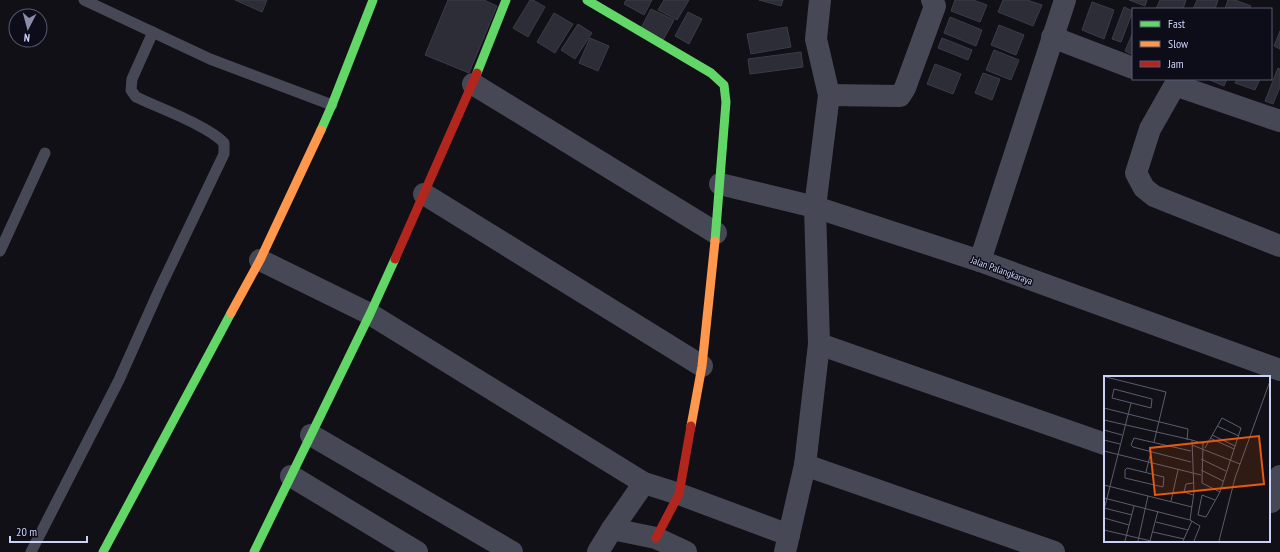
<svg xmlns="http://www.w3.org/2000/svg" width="1280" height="552" font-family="'PT Sans Narrow',sans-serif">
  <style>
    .building { fill: #2d2d38; stroke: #3a3c49 }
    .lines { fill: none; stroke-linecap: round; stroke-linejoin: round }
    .lane { stroke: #464856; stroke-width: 11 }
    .street { stroke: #464856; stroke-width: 22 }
    .fast { stroke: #63d668; stroke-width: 9 }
    .slow { stroke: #ff974d; stroke-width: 9 }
    .jam { stroke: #b3261e; stroke-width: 9 }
    .labels { text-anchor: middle; stroke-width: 3; stroke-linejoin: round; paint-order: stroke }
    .street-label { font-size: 10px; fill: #ccd1f8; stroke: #0d0d19 }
    .inset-road { fill: none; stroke: #5b5d70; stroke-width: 1 }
    .view { fill: #e8590c; fill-opacity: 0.15; stroke: #e8590c; stroke-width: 2 }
    .inset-edge { fill: none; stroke: #ccd1f8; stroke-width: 2 }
  </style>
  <rect width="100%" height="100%" fill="#101016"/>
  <g class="building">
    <path d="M235,0H267L262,12Z"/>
    <path d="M448,0H484L497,6L469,73L425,55Z"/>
    <path d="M530,0H533L545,7L528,37L513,28Z"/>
    <path d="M626,0H652L644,15L624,4Z"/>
    <path d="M664,0H689L677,20L658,10Z"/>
    <path d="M759,0H783L781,6Z"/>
    <path d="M955,0H973L987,5L980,22L951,11Z"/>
    <path d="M1003,0H1027L1042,5L1033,26L998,12Z"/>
    <path d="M1129,0H1147L1145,6Z"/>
    <path d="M1160,0H1186L1183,9H1156Z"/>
    <path d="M1197,0H1218L1215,9H1193Z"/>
    <path d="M1228,0H1235L1251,6L1249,9H1225Z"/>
    <path d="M1092,2L1114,10L1104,39L1082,30Z"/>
    <path d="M1124,7L1133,11L1121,42L1112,39Z"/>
    <path d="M651,9L674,20L662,42L640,30Z"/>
    <path d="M688,12L702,19L689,44L675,36Z"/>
    <path d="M554,13L573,24L555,53L537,42Z"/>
    <path d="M950,17L982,30L976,46L944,33Z"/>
    <path d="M578,24L592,33L575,59L561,50Z"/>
    <path d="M999,25L1024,35L1016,55L991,45Z"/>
    <path d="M787,27L791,47L751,54L747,34Z"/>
    <path d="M1280,31V49L1274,46Z"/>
    <path d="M1133,32V55L1125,51Z"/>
    <path d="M590,38L609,46L598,71L579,63Z"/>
    <path d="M942,38L972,50L968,60L938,48Z"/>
    <path d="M994,50L1019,60L1011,80L986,70Z"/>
    <path d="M801,52L803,67L750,74L748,59Z"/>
    <path d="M935,64L961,74L953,94L927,84Z"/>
    <path d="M1278,68L1280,69V87L1273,104L1265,101Z"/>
    <path d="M983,73L1000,79L992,100L975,93Z"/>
    <path d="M1210,79H1227L1224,86L1210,80Z"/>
    <path d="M1237,79H1260L1255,90L1235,83Z"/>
  </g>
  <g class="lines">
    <g class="lane">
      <path d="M84,0L210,59L332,105"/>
      <path d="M0,251L45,153"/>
      <path d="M31,552L119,380L160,288L224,154V143C209,126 159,108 136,97L131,90L132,79L153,32"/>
    </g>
    <g class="street">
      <path d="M1052,37L1133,68"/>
      <path d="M473,84L716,233"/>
      <path d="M829,95L900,96L905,88L935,6L932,0"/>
      <path d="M1280,121L1175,85L1150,129L1136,173L1144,188L1154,196L1280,246"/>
      <path d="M720,184L815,207L980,261L1280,370"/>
      <path d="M424,194L702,366"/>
      <path d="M260,260L370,314L644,483L679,494L789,535"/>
      <path d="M980,261L1065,0"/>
      <path d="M819,344L1105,444"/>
      <path d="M311,435L512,552"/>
      <path d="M805,465L1054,552"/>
      <path d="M291,476L417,552"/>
      <path d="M1271,502L1280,476"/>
      <path d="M612,529L656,538L686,552"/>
      <path d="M598,552L612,529L644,483"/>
      <path d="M785,552L805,465L819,344L815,207L829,95L816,39L820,0"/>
    </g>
    <g class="fast">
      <path d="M587,0L711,73L724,85L726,102L715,241"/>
      <path d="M477,73L506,0"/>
      <path d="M321,130L332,105L373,0"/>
      <path d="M103,552L231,313"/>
      <path d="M254,552L370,314L395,259"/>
    </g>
    <g class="slow">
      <path d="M231,313L260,260L321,130"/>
      <path d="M691,426L702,366L715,241"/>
    </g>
    <g class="jam">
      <path d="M395,259L477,73"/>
      <path d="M656,538L679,494L691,426"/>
    </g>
  </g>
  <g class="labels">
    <g class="street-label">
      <text transform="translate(1002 270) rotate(20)" y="4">Jalan Palangkaraya</text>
    </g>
  </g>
  <g transform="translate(1104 376)">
    <rect width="166" height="166" fill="#101016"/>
    <path class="inset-road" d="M2,1L62,16L50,66M10,13L48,23L47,32L8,22ZM0,32L84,53L83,64M0,44L88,64L90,116L86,144M113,50L135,60M0,54L18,59M108,59L131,70M106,62L130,73M0,64L16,68M88,64L100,68M99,68L98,107L116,116M88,69L136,88M101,72L118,42L137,52L116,116L102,141L94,139L98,119L111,124M0,75L97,99M97,83L122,95M87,86L29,71L27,69L30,62L87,75M23,92L60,101L59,111L21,102V94ZM97,94L119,105M42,96L47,76M89,107L82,108L80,116L89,119M0,109L88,131M0,122L86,144L96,150L90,165M67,125L74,94M0,132L28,139M0,134L27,27M0,142L25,149M52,146L84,154M0,154L47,165M49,156L80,163M21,165L30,130M34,165L44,120M46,165L54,135M79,165L88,145M115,165L131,102L166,5"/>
    <path class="view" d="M155,60L160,108L51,119L46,72Z"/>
    <rect width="166" height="166" class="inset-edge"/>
  </g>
  <rect x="1132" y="8" width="140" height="72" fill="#0d0d19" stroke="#595b72"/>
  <rect x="1140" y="21" width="20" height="6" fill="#63d668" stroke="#595b72"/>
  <text x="1168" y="28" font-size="12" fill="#ccd1f8">Fast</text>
  <rect x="1140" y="41" width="20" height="6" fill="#ff974d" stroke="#595b72"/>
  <text x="1168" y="48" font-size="12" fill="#ccd1f8">Slow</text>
  <rect x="1140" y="61" width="20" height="6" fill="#b3261e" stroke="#595b72"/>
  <text x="1168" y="68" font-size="12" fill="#ccd1f8">Jam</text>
  <g transform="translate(28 28) rotate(186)"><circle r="19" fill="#0d0d19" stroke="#595b72"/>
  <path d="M0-3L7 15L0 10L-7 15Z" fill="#8a8da9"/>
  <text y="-6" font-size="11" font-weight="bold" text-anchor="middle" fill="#ccd1f8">N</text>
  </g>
  <path d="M10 536v6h77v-6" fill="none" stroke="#ccd1f8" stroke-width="2"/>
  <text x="16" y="536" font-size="12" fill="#ccd1f8" stroke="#0d0d19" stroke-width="3" paint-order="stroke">20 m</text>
</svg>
